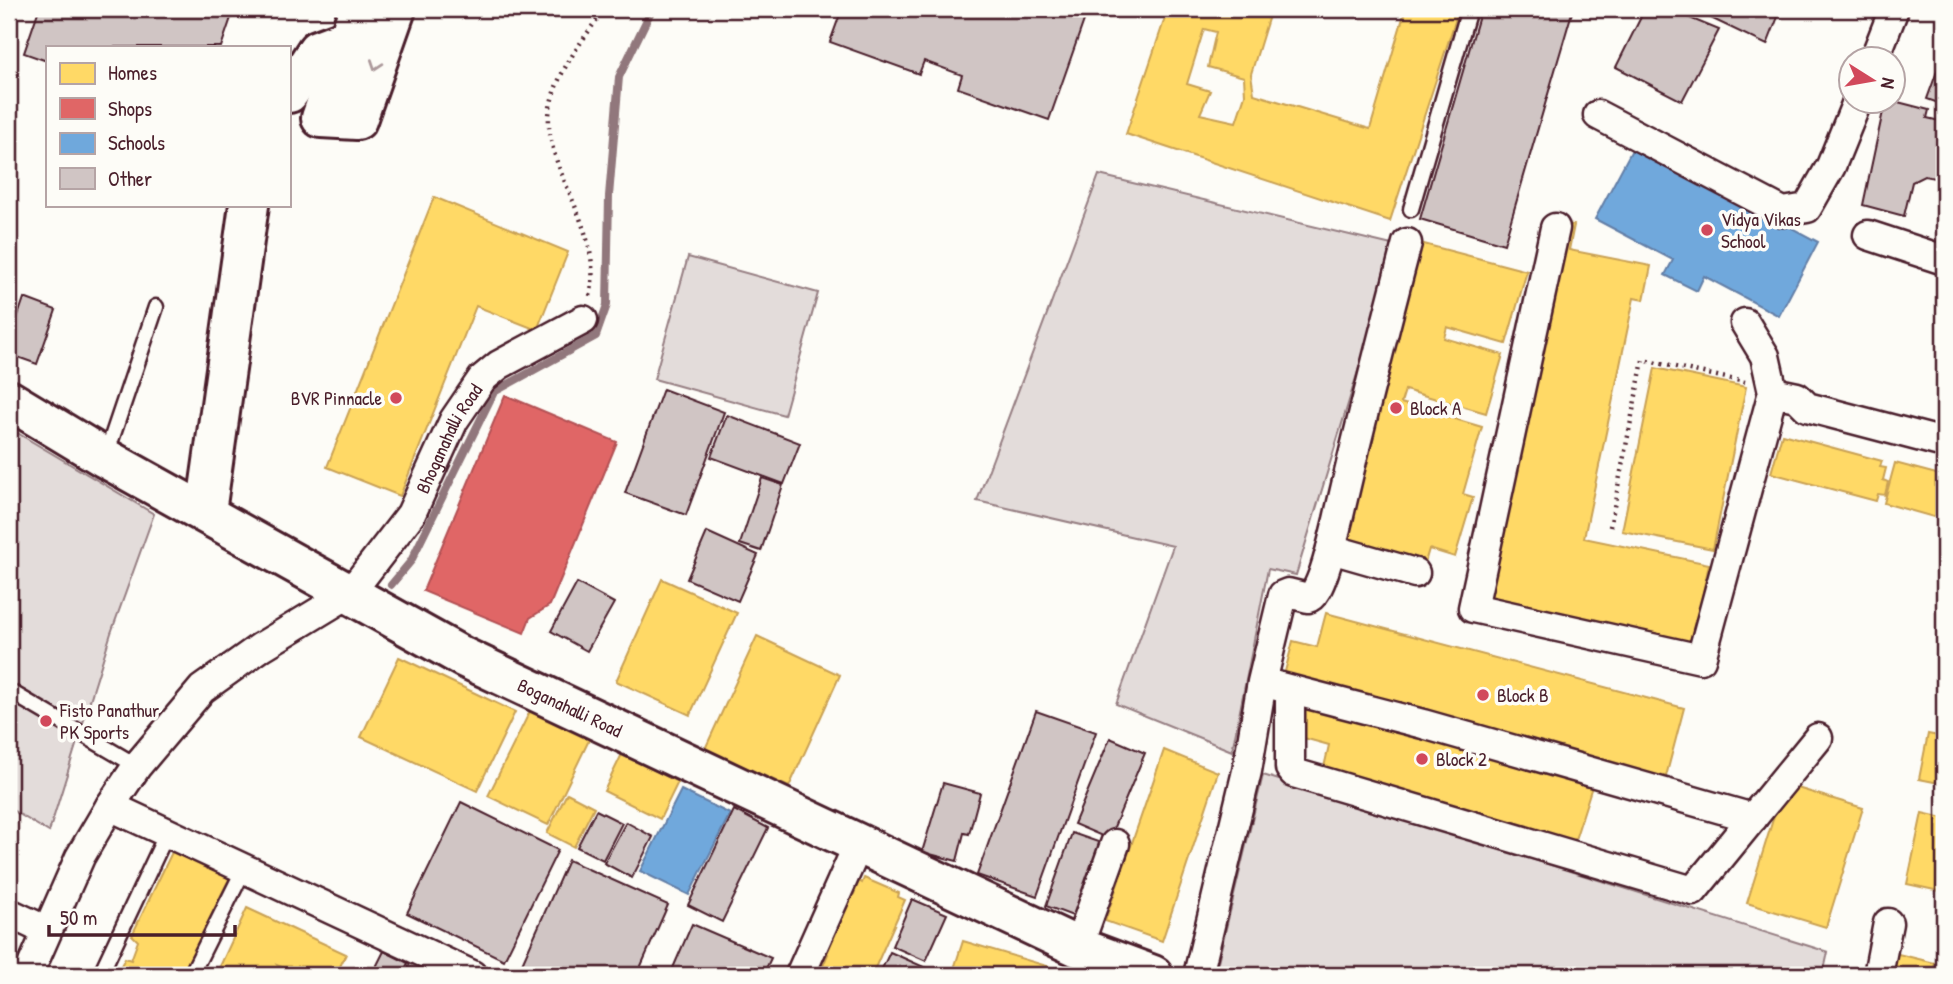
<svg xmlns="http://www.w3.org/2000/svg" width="1953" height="984" font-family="'Patrick Hand',sans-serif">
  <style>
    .green { fill: #e3dcda; stroke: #967e82; stroke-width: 2 }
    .homes { fill: #ffd966; stroke: #c9a154; stroke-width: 2; fill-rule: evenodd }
    .shops { fill: #e06666; stroke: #b35154; stroke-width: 2 }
    .schools { fill: #6fa8dc; stroke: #647fa7; stroke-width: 2 }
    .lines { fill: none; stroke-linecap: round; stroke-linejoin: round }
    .stream { stroke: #91777b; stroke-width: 8 }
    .building { fill: #d0c5c4; stroke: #4a1f2b; stroke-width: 2 }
    .lane-casing { stroke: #4a1f2b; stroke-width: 19 }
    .street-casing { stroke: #4a1f2b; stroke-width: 33 }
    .secondary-casing { stroke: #4a1f2b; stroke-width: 44 }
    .primary-casing { stroke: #4a1f2b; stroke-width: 44 }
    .path { stroke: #4a1f2b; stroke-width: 4.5; stroke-dasharray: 2 5; stroke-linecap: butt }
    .lane { stroke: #fdfcf7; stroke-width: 14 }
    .street { stroke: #fdfcf7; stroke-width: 28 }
    .secondary { stroke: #fdfcf7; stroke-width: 38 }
    .primary { stroke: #fdfcf7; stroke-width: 38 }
    .oneway { stroke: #ac999b }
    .poi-dot { fill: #d1495b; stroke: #fdfcf7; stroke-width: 2.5 }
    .labels { text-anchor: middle; stroke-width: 7; stroke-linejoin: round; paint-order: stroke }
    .poi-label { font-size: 19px; fill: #4a1f2b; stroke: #fdfcf7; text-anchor: start }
    .street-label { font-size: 19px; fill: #4a1f2b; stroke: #fdfcf7 }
  </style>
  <rect width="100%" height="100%" fill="#fdfcf7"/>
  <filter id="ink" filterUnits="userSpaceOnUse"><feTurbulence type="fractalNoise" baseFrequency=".0143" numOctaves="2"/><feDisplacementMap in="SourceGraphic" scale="14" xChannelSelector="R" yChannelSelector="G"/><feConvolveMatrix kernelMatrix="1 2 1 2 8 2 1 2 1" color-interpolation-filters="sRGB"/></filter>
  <g filter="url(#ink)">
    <g class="green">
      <path d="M1099,175L1396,246L1296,575L1268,569L1232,751L1116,704L1173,546L977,501Z"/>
      <path d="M688,257L818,293L784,415L654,379Z"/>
      <path d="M9,428L154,514L111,633L49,832L9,808Z"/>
      <path d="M1263,775L1828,952L1823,975L1215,974Z"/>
    </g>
    <g class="homes">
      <path d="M1168,9H1271L1251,74L1254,94L1370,129L1405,11L1398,9H1459L1390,221L1126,134ZM1204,29L1216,32L1208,67L1244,77L1245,95L1236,122L1200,114L1210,91L1187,84Z"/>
      <path d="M434,197L568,252L537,330L476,306L400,496L327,467Z"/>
      <path d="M1559,223L1574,225L1569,250L1651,266L1644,300L1634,298L1584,538L1709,564L1692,645L1481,602Z"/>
      <path d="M1420,243L1527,271L1506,344L1447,327L1444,338L1503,355L1486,413L1405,390L1401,403L1482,427L1463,494L1473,497L1455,557L1429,549L1424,566L1348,542L1353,521L1341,519Z"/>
      <path d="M1655,368L1746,387L1713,549L1622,531Z"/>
      <path d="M1782,434L1882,461L1880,467L1886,468L1883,480L1888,482L1885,495L1878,494L1876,501L1771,473Z"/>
      <path d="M1895,463L1944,476V520L1884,503Z"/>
      <path d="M662,579L737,613L690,715L616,681Z"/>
      <path d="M1326,613L1684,708L1664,784L1282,683L1293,641L1317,647Z"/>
      <path d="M757,636L840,675L789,787L705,749Z"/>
      <path d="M399,657L515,712L477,791L361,737Z"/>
      <path d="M1304,698L1594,780L1573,846L1323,772L1329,745L1293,735Z"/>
      <path d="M532,707L591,736L548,825L488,796Z"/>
      <path d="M1928,734L1944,737V784L1919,779Z"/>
      <path d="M1164,750L1218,772L1162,941L1105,921Z"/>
      <path d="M622,754L678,782L660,819L604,791Z"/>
      <path d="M1784,784L1863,808L1826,927L1747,903Z"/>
      <path d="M567,793L594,807L574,847L547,833Z"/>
      <path d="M1922,813L1944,818V892L1907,884Z"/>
      <path d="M174,848L233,871L182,975H116L125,958L131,960L138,941L132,935Z"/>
      <path d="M864,878L899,893L898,897L905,900L872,975H833L822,968L828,954L825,952L851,893L854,894L859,881L862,883Z"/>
      <path d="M247,908L346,954L336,975H302L277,965L281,971L273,975H216Z"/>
      <path d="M963,941L1077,975H952Z"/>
      <path d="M1894,953L1935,963L1933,975H1889Z"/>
    </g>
    <path class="shops" d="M505,395L617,442L550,605L530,618L524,633L423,591Z"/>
    <g class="schools">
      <path d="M1635,144L1818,242L1779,316L1704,276L1697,291L1665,275L1673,260L1595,219Z"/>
      <path d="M681,790L730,814L689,895L640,871Z"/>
    </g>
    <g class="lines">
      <path class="stream" d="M391,585L411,561L494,392L596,336L607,305L609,196L619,77L652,9"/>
    </g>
    <g class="building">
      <path d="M39,9H234L221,47H47V61L24,53Z"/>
      <path d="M842,9H1088L1049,120L958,88L962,75L924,61L919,74L830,42Z"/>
      <path d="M1481,9H1573L1504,244L1420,219Z"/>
      <path d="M1645,9H1668L1719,30L1682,101L1616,67Z"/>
      <path d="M1692,9H1781L1767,45Z"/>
      <path d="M1944,52V105L1927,99Z"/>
      <path d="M1894,101L1929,110L1927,118L1944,122V200L1935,198L1940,179L1924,176L1912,182L1904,216L1863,205L1885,102Z"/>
      <path d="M24,298L56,310L37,364L9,354V342Z"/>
      <path d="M663,389L724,412L686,515L625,493Z"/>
      <path d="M727,415L800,443L784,484L711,457Z"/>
      <path d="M762,478L783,485L761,551L740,544Z"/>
      <path d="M707,532L758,555L738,601L687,579Z"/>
      <path d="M577,583L614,603L587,651L551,631Z"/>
      <path d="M1036,711L1096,732L1037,896L977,875Z"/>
      <path d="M1110,738L1145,753L1109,839L1074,824Z"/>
      <path d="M943,783L980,793L969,834L964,833L957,861L922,852Z"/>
      <path d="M461,802L558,850L504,960L407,913Z"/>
      <path d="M596,810L622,823L603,860L577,847Z"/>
      <path d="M734,810L768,828L722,922L688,905Z"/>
      <path d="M626,822L653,837L632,878L604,863Z"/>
      <path d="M1072,833L1104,844L1078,918L1046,906Z"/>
      <path d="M568,860L668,905L637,975H535L520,968Z"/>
      <path d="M912,899L947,914L926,961L892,946Z"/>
      <path d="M692,924L771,958L763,975H670Z"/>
      <path d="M384,951L408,963L402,975H372Z"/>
      <path d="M890,952L926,968L923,975H879Z"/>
      <path d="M411,961L433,972L431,975H405Z"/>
    </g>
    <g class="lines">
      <g class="lane-casing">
        <g id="lane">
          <path d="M1411,209L1469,9"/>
          <path d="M106,455L156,307"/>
          <path d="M9,691L137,766"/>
          <path d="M100,975L167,833"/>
          <path d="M191,975L244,869"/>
        </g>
      </g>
      <g class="street-casing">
        <g id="street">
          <path d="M1874,60L1894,9"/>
          <path d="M1598,115L1783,212L1807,208L1831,166L1857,102"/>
          <path d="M1555,228L1473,608L1701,659L1773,392L1765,356L1745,323"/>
          <path d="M1868,235L1944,260"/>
          <path d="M1773,392L1797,397L1807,407L1944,443"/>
          <path d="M1331,549L1415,573"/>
          <path d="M1273,685L1423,724L1753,818"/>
          <path d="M1290,690V768L1294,773L1693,891L1818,738"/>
          <path d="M110,806L472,975"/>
          <path d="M9,913L47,931"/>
          <path d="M1078,947L1115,844"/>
          <path id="s1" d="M28,975L80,857L110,806L137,766L202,689L261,647L350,593L411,514L454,420L482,379L499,365L583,320"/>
          <path d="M800,975L859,843"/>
          <path d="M1198,975L1247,771L1262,682L1283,595L1288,593L1308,598C1322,595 1334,535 1338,520C1359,427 1383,335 1407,243"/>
          <path d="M1878,975L1888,923"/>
        </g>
      </g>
      <g class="secondary-casing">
        <g id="secondary">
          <path d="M289,93L317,50L349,38"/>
          <path id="s2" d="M9,400L105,458L463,657L1078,947L1153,975"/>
          <path d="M206,512L249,205"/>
        </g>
      </g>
      <g class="primary-casing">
        <path id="primary" d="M359,9L321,118L357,120L396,9"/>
      </g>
      <g class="path">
        <path d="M590,296C606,227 536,163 551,103C559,68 585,38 604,9"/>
        <path d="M1610,527L1643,360L1745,382"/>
      </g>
      <use href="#lane" class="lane"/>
      <use href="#street" class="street"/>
      <use href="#secondary" class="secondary"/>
      <use href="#primary" class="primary"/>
    </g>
    <defs><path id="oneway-chevron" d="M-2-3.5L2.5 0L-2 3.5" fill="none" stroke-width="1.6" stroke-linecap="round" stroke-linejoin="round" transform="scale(1.75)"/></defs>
    <use class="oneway" href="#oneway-chevron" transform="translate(376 65) rotate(109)"/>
  </g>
  <g class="poi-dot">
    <circle cx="1707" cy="230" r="7"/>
    <circle cx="396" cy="398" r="7"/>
    <circle cx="1396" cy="408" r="7"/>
    <circle cx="1483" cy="695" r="7"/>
    <circle cx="46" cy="721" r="7"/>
    <circle cx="1422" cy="759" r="7"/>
  </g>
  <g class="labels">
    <g class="poi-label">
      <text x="1721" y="226">Vidya Vikas<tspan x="1721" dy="22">School</tspan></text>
      <text x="382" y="405" text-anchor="end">BVR Pinnacle</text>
      <text x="1410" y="415">Block A</text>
      <text x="1497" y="702">Block B</text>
      <text x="60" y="717">Fisto Panathur<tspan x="60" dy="22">PK Sports</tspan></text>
      <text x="1436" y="766">Block 2</text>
    </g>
    <g class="street-label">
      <text dy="7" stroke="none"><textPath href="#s1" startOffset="698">Bhoganahalli Road</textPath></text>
      <text dy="7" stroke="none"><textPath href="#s2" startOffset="640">Boganahalli Road</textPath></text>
    </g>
  </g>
  <rect width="1953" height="984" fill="none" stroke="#fdfcf7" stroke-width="35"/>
  <rect x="18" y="18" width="1918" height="949" fill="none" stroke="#4a1f2b" stroke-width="2.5" filter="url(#ink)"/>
  <rect x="46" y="46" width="245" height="161" fill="#fdfcf7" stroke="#b5a4a5" stroke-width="2"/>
  <rect x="60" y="63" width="35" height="21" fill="#ffd966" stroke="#b5a4a5" stroke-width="2"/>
  <text x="108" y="80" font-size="21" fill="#4a1f2b">Homes</text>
  <rect x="60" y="98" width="35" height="21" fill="#e06666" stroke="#b5a4a5" stroke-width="2"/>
  <text x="108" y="116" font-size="21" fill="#4a1f2b">Shops</text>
  <rect x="60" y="133" width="35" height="21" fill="#6fa8dc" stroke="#b5a4a5" stroke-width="2"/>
  <text x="108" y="150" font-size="21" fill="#4a1f2b">Schools</text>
  <rect x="60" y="168" width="35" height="21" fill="#d0c5c4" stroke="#b5a4a5" stroke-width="2"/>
  <text x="108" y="186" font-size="21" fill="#4a1f2b">Other</text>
  <g transform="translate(1872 80) rotate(101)"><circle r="33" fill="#fdfcf7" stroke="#b5a4a5" stroke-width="2"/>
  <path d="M0-5L12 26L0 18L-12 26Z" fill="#d1495b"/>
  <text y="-10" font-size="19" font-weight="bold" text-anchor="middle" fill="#4a1f2b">N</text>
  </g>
  <path d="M49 925v10h186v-10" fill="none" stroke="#4a1f2b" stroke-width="3.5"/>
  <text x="60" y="925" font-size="21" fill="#4a1f2b" stroke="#fdfcf7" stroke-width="5" paint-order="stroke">50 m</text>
</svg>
